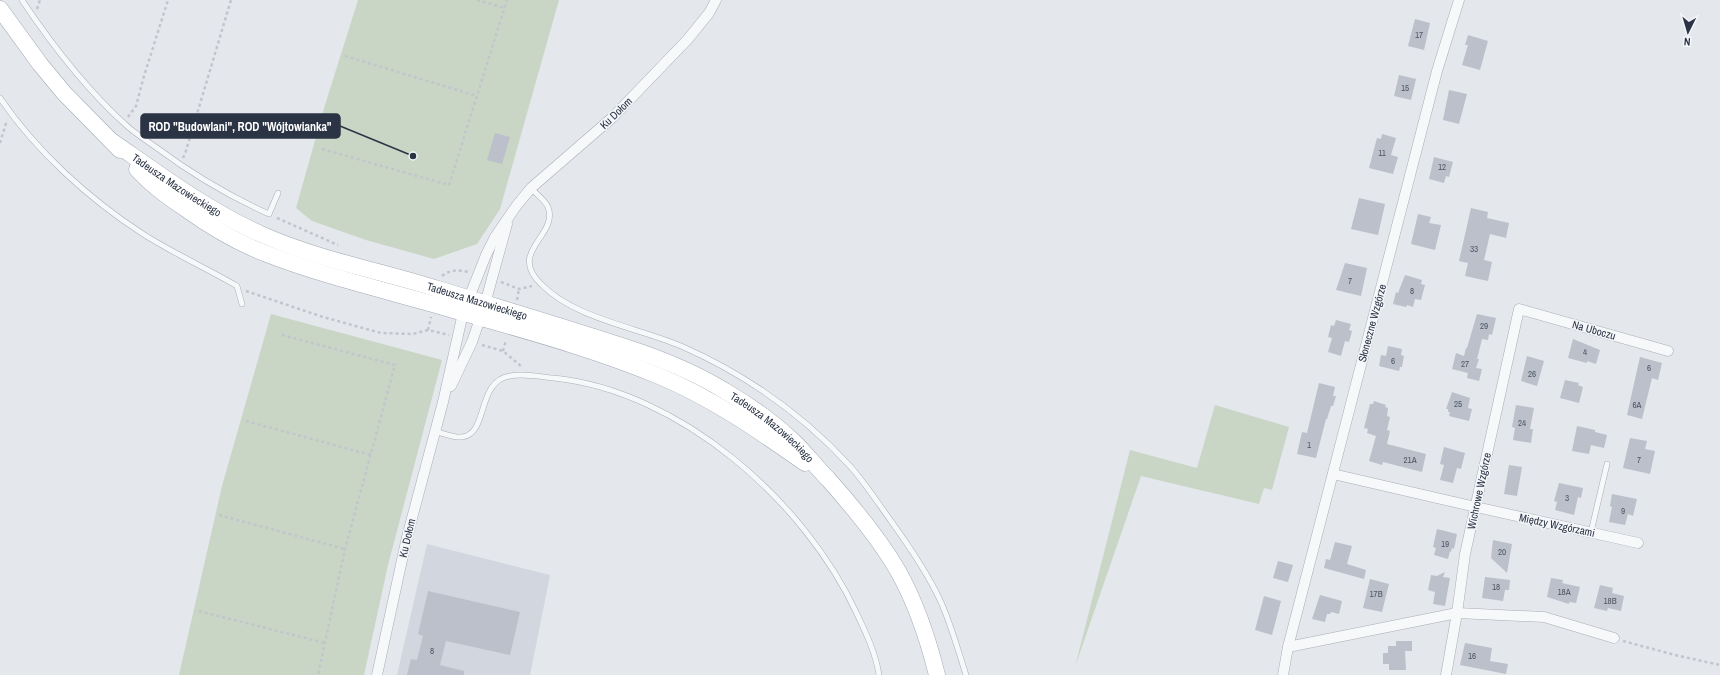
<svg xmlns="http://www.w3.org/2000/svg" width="1720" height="675" font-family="'Archivo Narrow',sans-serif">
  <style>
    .built { fill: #d2d6de }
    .green { fill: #c9d6c5 }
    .building { fill: #bbc0ca }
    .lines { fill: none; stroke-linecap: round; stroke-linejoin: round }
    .lane-casing { stroke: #a9aeb7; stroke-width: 6 }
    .street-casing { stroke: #a9aeb7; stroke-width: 11 }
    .primary-casing { stroke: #a3abb8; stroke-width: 17 }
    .path { stroke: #c2c5cb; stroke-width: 2.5; stroke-dasharray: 3 3; stroke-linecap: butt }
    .lane { stroke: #f7f8fa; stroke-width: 5 }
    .street { stroke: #f7f8fa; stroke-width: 10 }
    .primary { stroke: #fff; stroke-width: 16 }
    .labels { text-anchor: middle; stroke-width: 3; stroke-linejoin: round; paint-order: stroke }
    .number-label { font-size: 9px; fill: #4f5766 }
    .street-label { font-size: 11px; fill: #2b3445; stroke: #f4f6f9 }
    .leader { fill: none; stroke: #2b3445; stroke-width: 1.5 }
    .callout-dot { fill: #2b3445; stroke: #f4f6f9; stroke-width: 1.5 }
    .callout { fill: #2b3445; stroke: #2b3445; stroke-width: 1.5 }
    .callout-label { font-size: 12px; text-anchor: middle; font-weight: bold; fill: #fff }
  </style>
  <rect width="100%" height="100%" fill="#e4e7ec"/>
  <path class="built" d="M427,544L550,575L530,675H397Z"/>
  <g class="green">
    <path d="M358,0H559L500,209L477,244L434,259L366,240L312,221L296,208L325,105Z"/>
    <path d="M271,314L442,360L388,565L364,675H179L222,486Z"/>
    <path d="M1215,405L1289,427L1272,490L1264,488L1259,504L1141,476L1075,667L1130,450L1197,468Z"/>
  </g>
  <g class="building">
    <path d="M1415,19L1430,23L1424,50L1408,46Z"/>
    <path d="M1468,35L1488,41L1480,70L1462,65L1468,45H1465Z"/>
    <path d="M1399,75L1416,79L1411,100L1394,96Z"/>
    <path d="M1449,90L1467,94L1459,124L1443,120Z"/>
    <path d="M495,133L510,137L502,164L487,160Z"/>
    <path d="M1382,134L1396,138L1391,155L1398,157L1393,174L1369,168L1377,138L1381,139Z"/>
    <path d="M1434,157L1453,162L1449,177L1446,176L1444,183L1429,179Z"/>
    <path d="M1359,198L1385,204L1378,235L1351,229Z"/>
    <path d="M1471,208L1488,212L1487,218L1509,223L1506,238L1490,234L1484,260L1492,262L1488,281L1465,276L1468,263L1459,261Z"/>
    <path d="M1418,214L1431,217L1429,223L1441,225L1435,250L1411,244Z"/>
    <path d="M1345,263L1367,268L1361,296L1336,290Z"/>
    <path d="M1405,275L1422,280L1421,284L1425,285L1421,300L1415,299L1413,307L1407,305L1406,307L1393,304L1396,292L1398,293Z"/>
    <path d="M1477,314L1496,318L1492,335L1489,334L1488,340L1482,339L1477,359H1479L1476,368L1482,369L1479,381L1467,378L1468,373L1452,369L1456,353L1464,356L1466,348H1467Z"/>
    <path d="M1336,320L1351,324L1349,330L1352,331L1349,342L1345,341L1341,356L1328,352L1332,338L1328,337L1331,325L1334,326Z"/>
    <path d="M1573,339L1600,350L1596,364L1587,361V363L1568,358Z"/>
    <path d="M1388,346L1402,349L1401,355L1404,356L1402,367H1400L1399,371L1379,366L1381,355L1386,356Z"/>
    <path d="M1527,356L1544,361L1537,386L1521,381Z"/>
    <path d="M1640,357L1662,363L1658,380L1652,378L1642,419L1627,415Z"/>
    <path d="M1565,380L1579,383L1578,385L1583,387L1579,403L1560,398Z"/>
    <path d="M1319,383L1335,387L1333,396H1336L1333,406H1331L1327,419H1326L1316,458L1297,454L1302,432L1307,433Z"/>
    <path d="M1452,392L1470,398L1468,408L1472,409L1469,421L1449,416L1450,412H1448V409H1446Z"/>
    <path d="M1374,401L1386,405L1385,407L1388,408L1387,416L1390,417L1387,430L1390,431L1387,444L1426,454L1422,472L1383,462L1382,465L1369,461L1376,436L1367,433L1368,429L1364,428L1370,404H1373Z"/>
    <path d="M1516,405L1534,408L1530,429H1533L1531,443L1513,440L1515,428L1512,427Z"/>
    <path d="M1577,426L1595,430V432L1607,435L1604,448L1591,445L1589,454L1572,451Z"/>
    <path d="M1630,438L1647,441L1645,449L1655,451L1650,474L1623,468Z"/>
    <path d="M1444,447L1465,453L1461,469L1457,468L1453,483L1440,480L1444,465L1440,464Z"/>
    <path d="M1509,465L1522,467L1517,496L1504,494Z"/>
    <path d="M1559,483L1583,488L1581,498L1578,497L1574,515L1555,510L1557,502L1554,501Z"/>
    <path d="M1612,494L1637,499L1633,516L1628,514L1625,525L1609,522L1612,507L1610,506Z"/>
    <path d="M1437,529L1457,534L1454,549L1452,548L1451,552L1450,551L1448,559L1434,555L1436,548L1433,547Z"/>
    <path d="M1493,540L1512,544L1507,573L1491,558Z"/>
    <path d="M1335,542L1352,546L1347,564L1366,570L1364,579L1324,568L1326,559L1330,560Z"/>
    <path d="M1278,561L1293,565L1288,582L1273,578Z"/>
    <path d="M1445,572L1443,577L1450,578L1445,606L1433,604L1435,592L1428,590L1431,575L1437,576Z"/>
    <path d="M1485,577L1510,580L1509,590H1505L1503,601L1482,598Z"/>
    <path d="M1551,578L1563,580L1562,583L1580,587L1576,603L1569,602V604L1547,597Z"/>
    <path d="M1370,579L1389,584L1382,612L1363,608Z"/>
    <path d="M1600,585L1613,588L1612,593L1624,596L1621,611L1608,608L1607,611L1594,608Z"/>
    <path d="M428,591L520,612L510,655L446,641L440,665L464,671V675H407L411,659L417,660L423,636L418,634Z"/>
    <path d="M1320,595L1342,601L1339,614L1331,612L1330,614H1327L1325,622L1312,619Z"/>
    <path d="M1264,596L1281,601L1272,635L1255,630Z"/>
    <path d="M1396,641H1412V651H1405L1406,670H1389V664H1383V653H1388V646H1396Z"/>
    <path d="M1465,643L1492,648L1490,661L1508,664L1506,674L1460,665Z"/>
  </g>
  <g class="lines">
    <g class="lane-casing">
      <g id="lane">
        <path d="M22,0C52,45 87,90 127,126C136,134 147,141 157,148C192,174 229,196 269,214L278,193"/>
        <path d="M0,98C36,151 89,199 143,234C173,253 206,268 237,286L242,304"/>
        <path d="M531,188C536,194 545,200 548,207C559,236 507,251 541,284C575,319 637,327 681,346C745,374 803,415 850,466C865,483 878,503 891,521C909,546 927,572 940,600C951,624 958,650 966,675"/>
        <path d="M434,431C443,433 453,438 462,437C489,434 476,381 510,376C524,373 540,377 554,378C680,391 805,501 857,614C866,633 876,654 879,675"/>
        <path d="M1591,532L1607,464"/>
      </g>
    </g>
    <g class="street-casing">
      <g id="street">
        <path d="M451,386L472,342L485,304L507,224"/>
        <path d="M1333,474L1476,507L1638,543"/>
        <path d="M1288,647L1457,613L1544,617L1614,638"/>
        <path d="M377,675L407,537L443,402L463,313L486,255L495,237L517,205L531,188L613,117L688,39L709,13L716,0"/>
        <path d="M1283,675L1288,647L1437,71L1459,0"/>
        <path d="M1446,675L1457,613L1465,554L1519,309L1668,351"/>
      </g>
    </g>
    <g class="primary-casing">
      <g id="primary">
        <path d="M0,9L40,64L64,93L120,150"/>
        <path id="s1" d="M113,142C162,176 210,212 265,236C321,260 380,271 438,289C506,310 575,330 643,353C671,363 699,375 725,391C749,405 773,422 793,441C806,453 816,467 828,479C853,507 879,538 898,571C916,603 928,639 937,675"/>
        <path d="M137,169C151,185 169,198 186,209C211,227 238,243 267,254C321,275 377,288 433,304C508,326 587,346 659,376C712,398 758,430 805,463"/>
      </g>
    </g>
    <g class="path">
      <path d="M477,0L505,8"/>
      <path d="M37,9L40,0"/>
      <path d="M345,56L477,96"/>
      <path d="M128,117L136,106L144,76L168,0"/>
      <path d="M0,143L7,120"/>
      <path d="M322,149L449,185L507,0"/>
      <path d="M183,158L185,154L231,0"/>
      <path d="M277,218L338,245"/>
      <path d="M442,276C451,269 459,270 469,272"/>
      <path d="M501,282L519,289L532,286"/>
      <path d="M246,291L323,317L381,333L413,334L428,330L449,335"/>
      <path d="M517,300L519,289"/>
      <path d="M428,330L431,317"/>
      <path d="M282,335L395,365L345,549L318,675"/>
      <path d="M482,345L503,351L522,367"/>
      <path d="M503,351L506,340"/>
      <path d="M246,421L371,455"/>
      <path d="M219,515L345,549"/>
      <path d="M199,611L325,643"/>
      <path d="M1623,641L1675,655L1720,665"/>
    </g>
    <use href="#lane" class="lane"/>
    <use href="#street" class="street"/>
    <use href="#primary" class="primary"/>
  </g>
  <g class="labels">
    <g class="number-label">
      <text x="1419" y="38">17</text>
      <text x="1405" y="91">15</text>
      <text x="1382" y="156">11</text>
      <text x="1442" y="170">12</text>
      <text x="1474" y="252">33</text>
      <text x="1350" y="284">7</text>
      <text x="1412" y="294">8</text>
      <text x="1484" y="329">29</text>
      <text x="1585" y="355">4</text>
      <text x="1393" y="364">6</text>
      <text x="1465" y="367">27</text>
      <text x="1649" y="371">6</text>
      <text x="1532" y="377">26</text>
      <text x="1458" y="407">25</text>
      <text x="1637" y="408">6A</text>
      <text x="1522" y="426">24</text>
      <text x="1309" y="448">1</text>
      <text x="1410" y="463">21A</text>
      <text x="1639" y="463">7</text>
      <text x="1567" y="501">3</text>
      <text x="1623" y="514">9</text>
      <text x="1445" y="547">19</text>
      <text x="1502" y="555">20</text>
      <text x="1496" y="590">18</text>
      <text x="1564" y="595">18A</text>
      <text x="1376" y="597">17B</text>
      <text x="1610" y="604">18B</text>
      <text x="432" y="654">8</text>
      <text x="1472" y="659">16</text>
    </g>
    <g class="street-label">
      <text transform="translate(616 113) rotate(-44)" y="4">Ku Dołom</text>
      <text dy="4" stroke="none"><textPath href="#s1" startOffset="77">Tadeusza Mazowieckiego</textPath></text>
      <text dy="4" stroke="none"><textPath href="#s1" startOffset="401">Tadeusza Mazowieckiego</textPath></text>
      <text transform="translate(1372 323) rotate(-75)" y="4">Słoneczne Wzgórze</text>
      <text transform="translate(1594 330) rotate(16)" y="4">Na Uboczu</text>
      <text dy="4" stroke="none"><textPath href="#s1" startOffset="725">Tadeusza Mazowieckiego</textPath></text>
      <text transform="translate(1479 491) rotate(-78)" y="4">Wichrowe Wzgórze</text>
      <text transform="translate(1557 525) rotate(12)" y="4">Między Wzgórzami</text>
      <text transform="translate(407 538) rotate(-77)" y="4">Ku Dołom</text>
    </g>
  </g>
  <path class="leader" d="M413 156L340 126"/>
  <circle class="callout-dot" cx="413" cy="156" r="4"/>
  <rect class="callout" x="141" y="114" width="199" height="24" rx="4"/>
  <g class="callout-label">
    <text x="240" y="131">ROD "Budowlani", ROD "Wójtowianka"</text>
  </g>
  <g transform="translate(1688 32) rotate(185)" stroke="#f4f6f9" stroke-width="3" paint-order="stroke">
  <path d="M0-3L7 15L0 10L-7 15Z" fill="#2b3445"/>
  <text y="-6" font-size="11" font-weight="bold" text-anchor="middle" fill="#2b3445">N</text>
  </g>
</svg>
